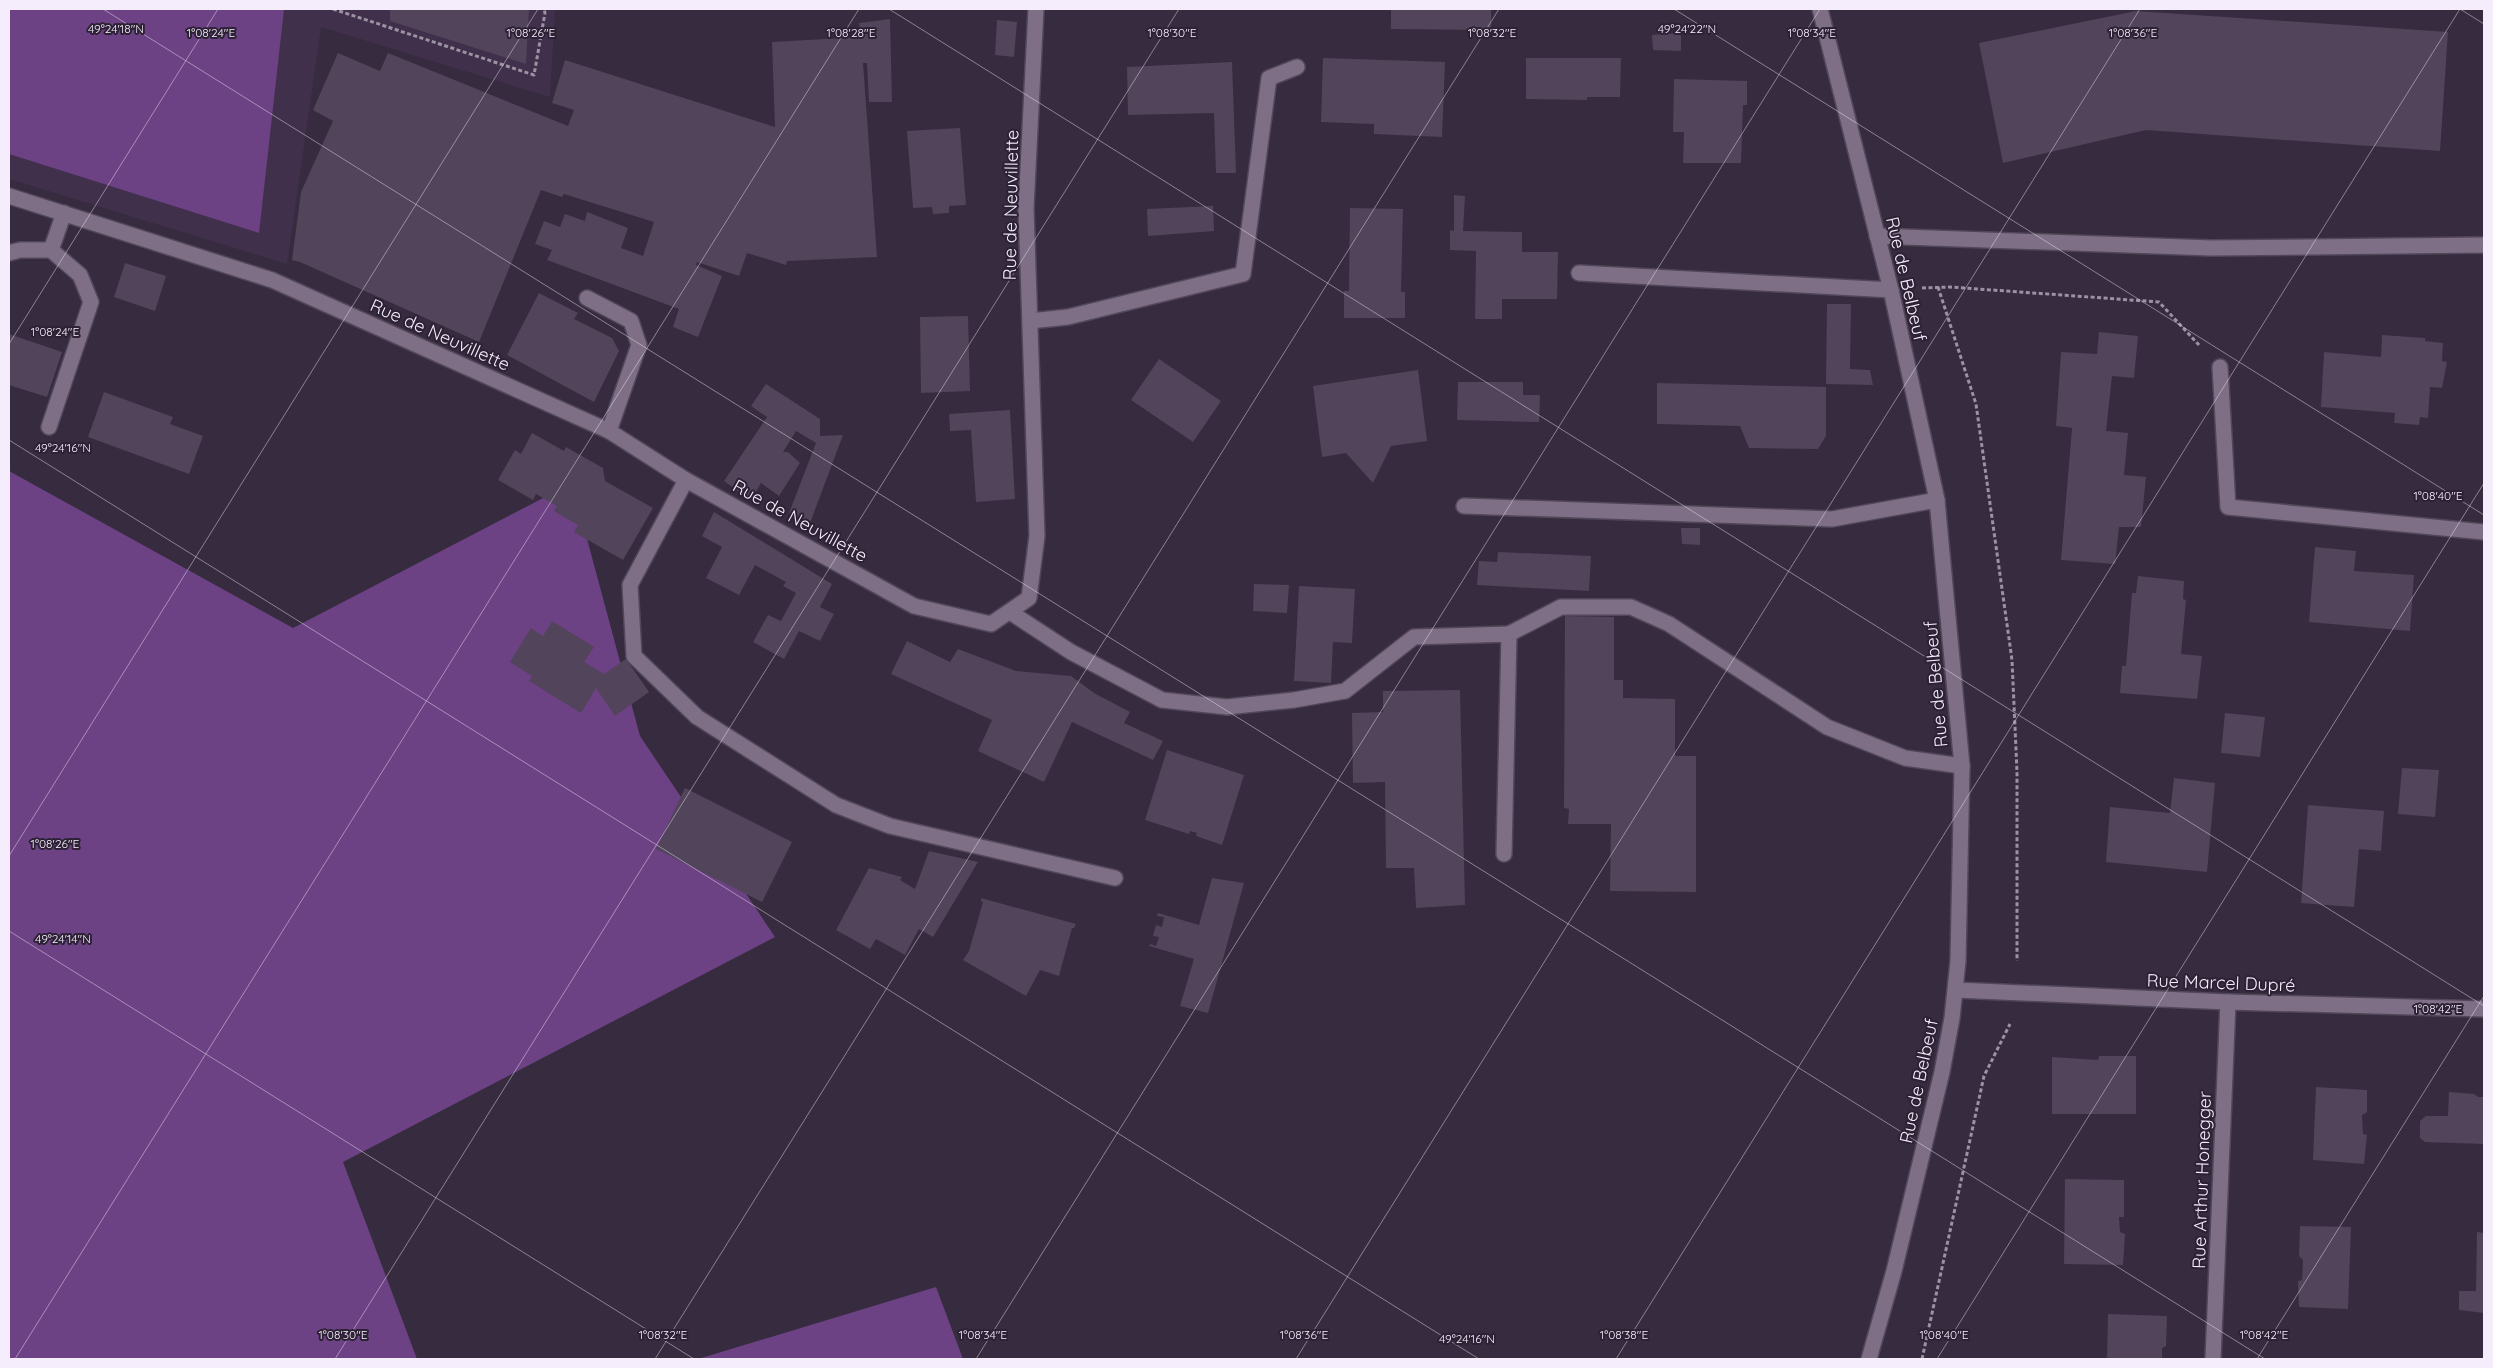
<svg xmlns="http://www.w3.org/2000/svg" width="2493" height="1368" font-family="Quicksand,sans-serif">
  <style>
    .built { fill: #41304b }
    .forest { fill: #6c4284 }
    .building { fill: #52445a }
    .lines { fill: none; stroke-linecap: round; stroke-linejoin: round }
    .minor-casing { stroke: #524759; stroke-width: 18 }
    .path { stroke: #9b92a2; stroke-width: 3; stroke-dasharray: 4 2.5; stroke-linecap: butt }
    .minor { stroke: #7e6f87; stroke-width: 15 }
    .ticks { fill: none; stroke: #f5edfb; stroke-width: 1; stroke-opacity: 0.45 }
    .labels { text-anchor: middle; stroke-width: 4; stroke-linejoin: round; paint-order: stroke }
    .street-label { font-size: 18px; fill: #f5edfb; stroke: #2d2135 }
    .ticks-label { font-size: 12px; text-anchor: middle; fill: #f5edfb; stroke: #2d2135; stroke-width: 4; stroke-linejoin: round; paint-order: stroke }
  </style>
  <rect width="100%" height="100%" fill="#372b3f"/>
  <path class="built" d="M9,9H555L550,97L321,27L287,264L9,179Z"/>
  <g class="forest">
    <path d="M9,9H284L259,233L9,154Z"/>
    <path d="M9,471L293,628L572,483L640,736L775,937L343,1162L417,1359H9Z"/>
    <path d="M936,1287L963,1359H698Z"/>
  </g>
  <g class="building">
    <path d="M390,9H529L526,64L390,21Z"/>
    <path d="M1391,9H1491V30L1391,29Z"/>
    <path d="M2136,11L2448,32L2440,151L2146,130L2003,163L1979,43Z"/>
    <path d="M890,19L892,102H869L867,63H863L877,257L787,261L786,265L747,253L739,276L697,262L696,265L722,276L698,337L673,327L679,309L547,260L552,250L535,244L544,221L560,227L565,214L585,221L587,212L628,228L621,248L643,256L654,222L564,194L562,197L541,190L479,342L300,262L292,260L301,192L333,121L313,110L338,53L380,71L388,53L568,126L574,110L552,103L565,60L775,127L772,42L861,37L859,23Z"/>
    <path d="M997,20L1017,22L1014,57L995,55Z"/>
    <path d="M1681,33V51L1653,50L1652,35Z"/>
    <path d="M1323,58L1445,62L1442,137L1374,134V124L1321,122Z"/>
    <path d="M1526,58H1621L1620,97H1587V100L1526,99Z"/>
    <path d="M1232,62L1236,173H1216L1214,113L1128,115L1127,67Z"/>
    <path d="M1674,79L1747,81V105H1743L1741,163H1683L1684,132H1673Z"/>
    <path d="M960,128L966,205L949,206V213L933,214L932,207L913,208L907,131Z"/>
    <path d="M1454,195L1465,196L1463,231L1522,232V252H1558L1557,299H1502V319H1475L1476,251L1450,250V230L1454,231Z"/>
    <path d="M1213,206L1214,231L1148,236L1147,209Z"/>
    <path d="M1350,208L1403,209L1401,292H1405V318H1344V291H1349Z"/>
    <path d="M125,263L166,276L155,311L114,297Z"/>
    <path d="M539,293L578,313L574,319L612,338L619,351L594,402L507,355Z"/>
    <path d="M1827,304H1851L1850,369L1870,370L1873,385L1826,384Z"/>
    <path d="M968,316L970,391L921,393L920,317Z"/>
    <path d="M2099,332L2138,336L2134,378L2112,376L2106,431L2128,433L2124,475L2146,477L2141,527H2119L2115,564L2061,560L2072,428L2056,426L2061,352L2097,354Z"/>
    <path d="M9,334L62,352L47,397L9,385Z"/>
    <path d="M2382,335L2425,338V341L2443,343L2442,361L2447,362L2442,388L2430,387L2428,418L2420,417L2419,425L2394,423L2395,413L2321,407L2324,352L2381,357Z"/>
    <path d="M1159,359L1221,401L1193,442L1131,400Z"/>
    <path d="M1418,370L1427,441L1391,446L1373,483L1346,453L1322,457L1313,386Z"/>
    <path d="M1458,382H1523V395H1540L1539,422L1457,420Z"/>
    <path d="M1657,383L1826,387V436L1818,449L1749,448L1740,426L1657,424Z"/>
    <path d="M766,384L820,419V436L843,435L810,523L789,513L816,443L796,431L783,452H788L800,463L779,496L761,483L751,500L724,481L767,417L751,406Z"/>
    <path d="M104,392L173,417L170,424L203,436L189,474L88,437Z"/>
    <path d="M1010,410L1015,499L976,502L971,430L950,431L949,414Z"/>
    <path d="M532,433L564,451L566,447L603,468L605,481L653,508L623,560L574,532L578,525L554,511L557,506L536,494L533,500L498,480L515,450L521,454Z"/>
    <path d="M714,512L832,584L820,607L834,614L820,641L799,631L784,659L753,642L768,615L781,621L796,593L783,586L786,582L755,565L739,595L706,578L722,547L702,536Z"/>
    <path d="M1681,528H1700V545L1682,544Z"/>
    <path d="M2315,547L2356,551L2354,571L2414,575L2410,631L2309,622Z"/>
    <path d="M1498,552L1591,556L1589,591L1477,585L1479,561L1497,562Z"/>
    <path d="M2138,576L2184,581L2183,599L2186,600L2181,654L2202,656L2197,699L2120,693L2122,666H2126L2132,593H2136Z"/>
    <path d="M1254,584L1289,585L1287,613L1253,611Z"/>
    <path d="M1299,586L1355,589L1352,643L1333,642L1331,683L1294,681Z"/>
    <path d="M1565,616L1614,617V680H1623V698L1675,699V756H1696V892L1610,891L1611,824H1568L1569,809L1564,808Z"/>
    <path d="M552,621L594,647L584,662L604,674L626,659L649,692L615,716L596,688L581,713L529,681L532,676L510,662L531,628L543,636Z"/>
    <path d="M907,641L950,662L958,649L1016,671L1071,676L1094,693L1130,712L1124,723L1163,741L1153,760L1072,722L1044,782L978,751L992,720L891,674Z"/>
    <path d="M1460,690L1465,905L1416,908L1414,868H1386L1385,782L1353,783L1352,713L1383,712V691Z"/>
    <path d="M2225,713L2265,717L2260,757L2221,753Z"/>
    <path d="M1167,750L1244,775L1222,845L1196,836L1197,833L1190,831L1189,834L1145,820Z"/>
    <path d="M2402,768L2439,770L2435,817L2398,814Z"/>
    <path d="M2174,778L2215,783L2207,872L2106,862L2110,807L2170,813Z"/>
    <path d="M685,788L792,842L762,902L656,849Z"/>
    <path d="M2308,805L2384,811L2381,851L2359,849L2354,907L2301,903Z"/>
    <path d="M929,851L978,862L933,937L919,929L905,955L876,939L870,949L836,930L869,868L902,877L900,880L915,889Z"/>
    <path d="M1212,878L1244,883L1208,1013L1180,1006L1194,959L1149,946L1150,944L1156,946L1159,937L1153,936L1156,925L1162,927L1164,917L1157,916L1158,913L1199,925Z"/>
    <path d="M981,898L1076,924L1074,928H1072L1059,976L1040,970L1026,996L963,960L969,951L983,902L981,901Z"/>
    <path d="M2099,1056H2136V1114H2052V1057L2098,1060Z"/>
    <path d="M2316,1087L2367,1090V1112L2362,1115L2363,1134L2367,1135L2364,1164L2313,1160Z"/>
    <path d="M2449,1092L2474,1094L2478,1097H2484V1144L2425,1142L2420,1138V1121L2426,1116H2448Z"/>
    <path d="M2065,1179L2124,1180V1217H2119L2120,1232L2125,1234L2123,1265L2064,1264Z"/>
    <path d="M2300,1226L2351,1227L2348,1309L2299,1307L2298,1281L2302,1280L2303,1260L2299,1256Z"/>
    <path d="M2477,1232L2484,1233V1313L2459,1310V1291H2476Z"/>
    <path d="M2108,1314L2167,1316L2166,1346L2162,1348V1359H2107Z"/>
  </g>
  <g class="lines">
    <g class="minor-casing">
      <g id="minor">
        <path d="M1820,9L1891,290L1937,500L1962,766L1958,961L1952,1018L1942,1072L1894,1271L1869,1359"/>
        <path d="M9,196L272,280L609,431L686,480L914,606L991,624L1029,598L1037,536L1026,208L1036,9"/>
        <path d="M1877,236L2211,248L2484,245"/>
        <path d="M51,250L64,213"/>
        <path d="M9,253L20,250H51L80,275L91,302L49,427"/>
        <path d="M1579,273L1891,290"/>
        <path d="M587,298L631,321L639,345L609,431"/>
        <path d="M1030,321L1068,317L1243,274L1269,78L1297,67"/>
        <path d="M2220,367L2228,507L2484,532"/>
        <path d="M686,480L630,585L634,656L697,717L836,805L890,826L1115,878"/>
        <path d="M1464,506L1832,519L1937,500"/>
        <path d="M1010,612L1071,652L1162,700L1227,707L1294,700L1345,691L1414,637L1509,634L1504,854"/>
        <path d="M1509,634L1561,607H1631L1669,624L1827,727L1905,758L1962,766"/>
        <path d="M1956,990L2228,1002L2484,1009"/>
        <path d="M2213,1359L2228,1002"/>
      </g>
    </g>
    <g class="path">
      <path d="M333,9L534,75L545,13L544,9"/>
      <path d="M1938,287L1976,404L2012,660L2017,772V961"/>
      <path d="M1922,288L1950,287L2159,302L2199,345"/>
      <path d="M1922,1359L1984,1076L2010,1024"/>
    </g>
    <use href="#minor" class="minor"/>
  </g>
  <path class="ticks" d="M103,9L2265,1359M889,9L2484,1006M1674,9L2484,515M2460,9L2484,24M9,344L218,9M9,440L1479,1359M9,856L538,9M9,931L694,1359M15,1359L859,9M335,1359L1179,9M655,1359L1499,9M976,1359L1820,9M1296,1359L2140,9M1616,1359L2460,9M1937,1359L2484,483M2257,1359L2484,996"/>
  <g class="labels">
    <g class="street-label">
      <text transform="translate(1011 205) rotate(-89)" y="6">Rue de Neuvillette</text>
      <text transform="translate(1906 279) rotate(77)" y="6">Rue de Belbeuf</text>
      <text transform="translate(440 335) rotate(24)" y="6">Rue de Neuvillette</text>
      <text transform="translate(800 521) rotate(29)" y="6">Rue de Neuvillette</text>
      <text transform="translate(1936 684) rotate(-95)" y="6">Rue de Belbeuf</text>
      <text transform="translate(2221 983) rotate(2)" y="6">Rue Marcel Dupré</text>
      <text transform="translate(1919 1081) rotate(-78)" y="6">Rue de Belbeuf</text>
      <text transform="translate(2202 1180) rotate(-88)" y="6">Rue Arthur Honegger</text>
    </g>
  </g>
  <g class="ticks-label">
    <text x="116" y="33">49°24'18"N</text>
    <text x="1687" y="33">49°24'22"N</text>
    <text x="211" y="37">1°08'24"E</text>
    <text x="531" y="37">1°08'26"E</text>
    <text x="851" y="37">1°08'28"E</text>
    <text x="1172" y="37">1°08'30"E</text>
    <text x="1492" y="37">1°08'32"E</text>
    <text x="1812" y="37">1°08'34"E</text>
    <text x="2133" y="37">1°08'36"E</text>
    <text x="55" y="336">1°08'24"E</text>
    <text x="63" y="452">49°24'16"N</text>
    <text x="2438" y="500">1°08'40"E</text>
    <text x="55" y="848">1°08'26"E</text>
    <text x="63" y="943">49°24'14"N</text>
    <text x="2438" y="1013">1°08'42"E</text>
    <text x="343" y="1339">1°08'30"E</text>
    <text x="663" y="1339">1°08'32"E</text>
    <text x="983" y="1339">1°08'34"E</text>
    <text x="1304" y="1339">1°08'36"E</text>
    <text x="1624" y="1339">1°08'38"E</text>
    <text x="1944" y="1339">1°08'40"E</text>
    <text x="2264" y="1339">1°08'42"E</text>
    <text x="1467" y="1343">49°24'16"N</text>
  </g>
  <rect width="2493" height="1368" fill="none" stroke="#f5edfb" stroke-width="20"/>
</svg>
